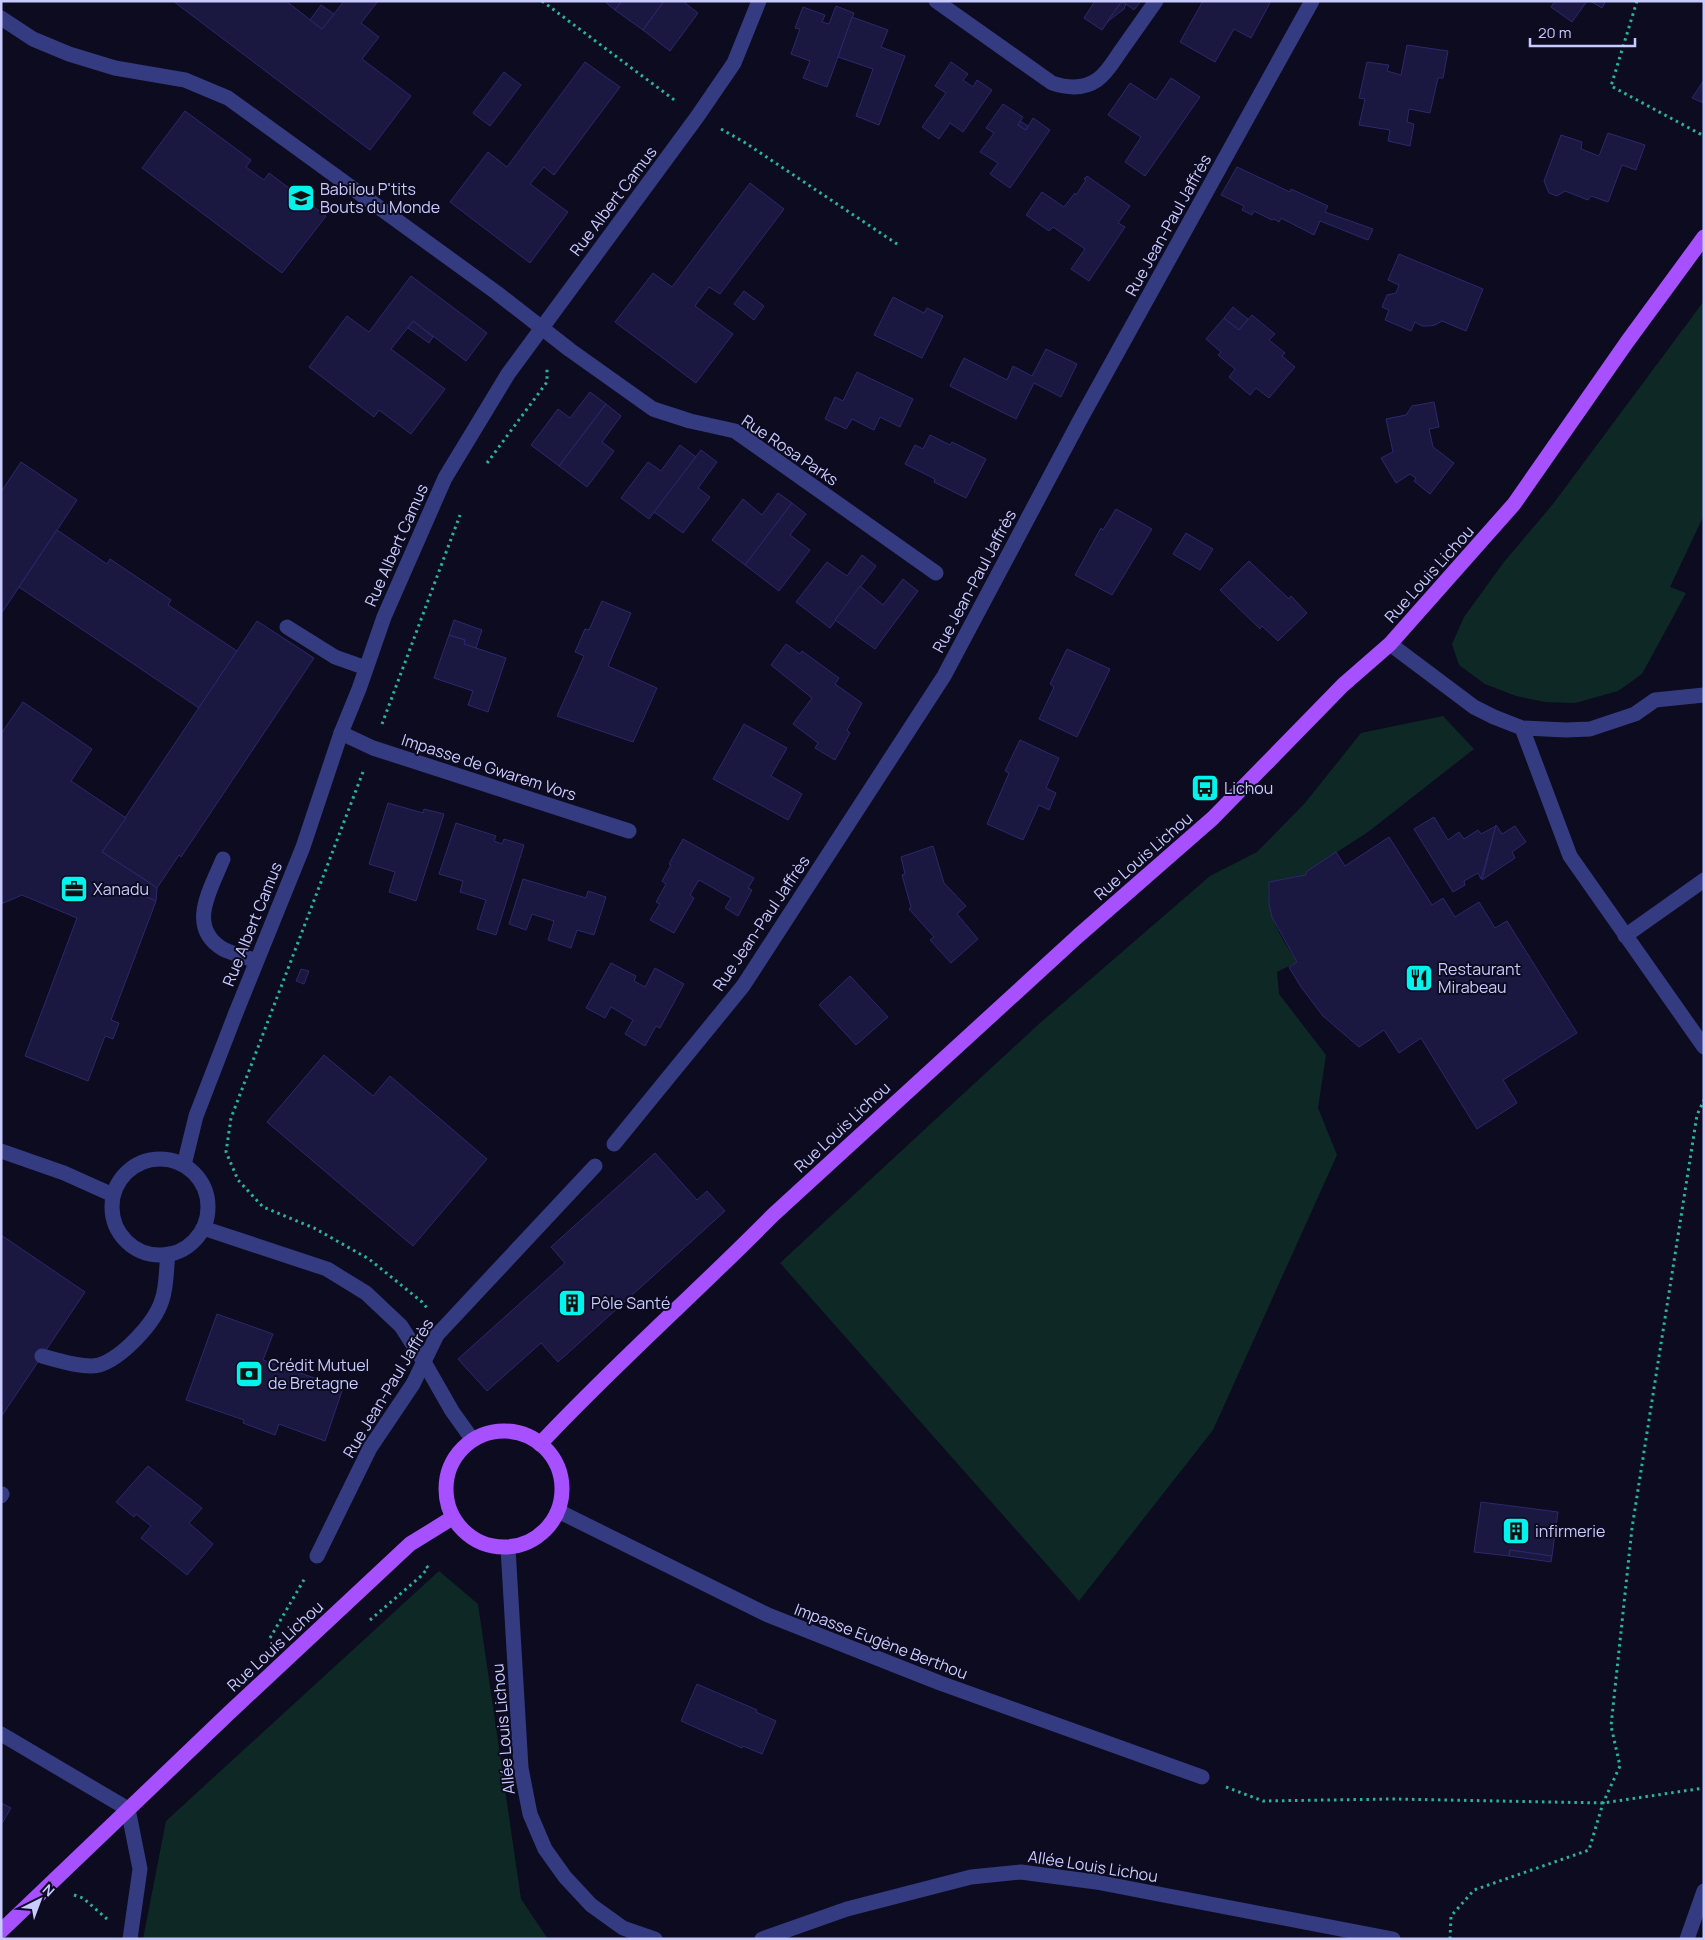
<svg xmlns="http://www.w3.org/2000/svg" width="1705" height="1940" font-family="Manrope,sans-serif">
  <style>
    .green { fill: #0e2925 }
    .building { fill: #1a1740; stroke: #2d286d }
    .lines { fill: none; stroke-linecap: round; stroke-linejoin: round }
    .path { stroke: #28b49a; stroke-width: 3; stroke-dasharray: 2.5 4; stroke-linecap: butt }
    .minor { stroke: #343b80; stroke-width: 15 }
    .major { stroke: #a750ff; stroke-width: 15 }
    .labels { text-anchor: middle; stroke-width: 4; stroke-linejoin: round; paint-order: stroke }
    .poi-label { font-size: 16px; fill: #c9caff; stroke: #0c0b1f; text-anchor: start }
    .street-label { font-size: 16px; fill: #c9caff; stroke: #0c0b1f }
  </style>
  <rect width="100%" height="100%" fill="#0c0b1f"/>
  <g class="green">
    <path d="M1704,301V515L1670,587L1686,593L1642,674L1618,691L1575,703L1545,702L1516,696L1485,684L1459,665L1452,644L1464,617L1504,562L1553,504Z"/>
    <path d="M1443,716L1474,749L1368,832L1306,872V875L1269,882C1266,916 1280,935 1297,962L1277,972L1279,994L1326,1055L1318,1108L1337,1155L1213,1430L1079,1601L780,1263L1040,1023L1210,876L1257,852L1305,803L1361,733Z"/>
    <path d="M439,1571L478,1604L521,1899L548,1939H143L166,1821Z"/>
  </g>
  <g class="building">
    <path d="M173,1H286L322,29L344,1H378L361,23L379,37L362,59L411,96L370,150Z"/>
    <path d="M604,1H622L615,10Z"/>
    <path d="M622,1H664L643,30L615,10Z"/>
    <path d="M664,1H687L685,3L698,13L670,51L643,30Z"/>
    <path d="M1095,1H1141L1134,10L1122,1L1102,30L1084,18Z"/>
    <path d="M1122,1L1126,4L1124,9L1107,22Z"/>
    <path d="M1203,1H1271L1251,38L1234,29L1215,62L1180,42Z"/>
    <path d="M1555,1H1587L1572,22L1551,7Z"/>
    <path d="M1590,1H1603L1605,3L1602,8Z"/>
    <path d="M321,5L334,14L322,29L310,20Z"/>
    <path d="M836,6L854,13L827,87L803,78L810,61L791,54L800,29L795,28L803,7L825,15L822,22L829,24Z"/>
    <path d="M852,17L888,30L881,47L905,56L879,125L856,116L873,69L838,57Z"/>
    <path d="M1407,45L1448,51L1443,78H1438L1430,113L1409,109L1407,122L1414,124L1410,146L1388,141L1390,130L1359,125L1365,99L1359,98L1367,62L1389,65L1387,71L1401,75Z"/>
    <path d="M585,62L620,87L554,175L544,167L530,184L568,212L530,263L450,202L488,152L507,167Z"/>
    <path d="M951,62L968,74L963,80L973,87L977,80L992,90L963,132L950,123L939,139L922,127L946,93L935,86Z"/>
    <path d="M504,72L521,85L490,126L473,113Z"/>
    <path d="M1171,78L1200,97L1145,176L1125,162L1141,137L1108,115L1130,83L1156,100Z"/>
    <path d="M1704,80V103L1692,98Z"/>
    <path d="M1003,104L1023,117L1018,125L1026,130L1033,118L1050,130L1010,188L990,174L998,163L980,152L994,133L986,128Z"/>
    <path d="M185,111L251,160L246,167L264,180L269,173L326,216L282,273L142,168Z"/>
    <path d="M1020,121L1028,126L1026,130L1018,125Z"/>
    <path d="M1608,133L1645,145L1636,170L1622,165L1608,202L1591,196L1588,200L1565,191L1557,196L1549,193L1544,181L1561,135L1582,142L1581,149L1599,156Z"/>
    <path d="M1237,167L1290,192L1291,189L1328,206L1325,212L1373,229L1368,240L1320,221L1314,235L1281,218L1279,222L1274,219L1272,220L1254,211L1252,215L1242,210L1244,206L1221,195Z"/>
    <path d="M1087,176L1130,206L1118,223L1125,227L1089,281L1071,269L1085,249L1053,227L1049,231L1026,215L1042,192L1064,207L1075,193L1076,195L1086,180L1084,179Z"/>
    <path d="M750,183L784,209L720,294L709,287L695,306L733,334L696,383L615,322L653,273L672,287Z"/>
    <path d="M1399,254L1483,289L1466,331L1442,321L1435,325L1429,326H1422L1415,322L1411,331L1385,320L1389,310L1382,307L1387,295L1396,293L1399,285L1388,280Z"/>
    <path d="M411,276L487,333L466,361L413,321L391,349L445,389L411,434L379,410L374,417L309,367L347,316L369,332Z"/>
    <path d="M744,291L764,306L754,320L734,304Z"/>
    <path d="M893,297L924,313L927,308L943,316L922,358L874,335Z"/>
    <path d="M1233,307L1248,319L1239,330L1224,318Z"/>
    <path d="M1252,315L1275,334L1269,340L1285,353L1282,356L1295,367L1269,398L1256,388L1250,395L1229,377L1235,369L1218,355L1221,352L1206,339L1224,318L1239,330Z"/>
    <path d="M413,321L433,337L429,343L408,328Z"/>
    <path d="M1046,349L1077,364L1061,397L1034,383L1016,419L950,386L964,358L1007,380L1013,366L1032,376Z"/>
    <path d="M857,372L913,399L900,427L880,417L874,430L852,419L846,429L825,419L835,397L843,401Z"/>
    <path d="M590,392L606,404L559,466L531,445L558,409L570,418Z"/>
    <path d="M1434,402L1439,427L1429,429L1433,447L1454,463L1430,494L1414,481L1416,478L1410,474L1396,483L1381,458L1393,452L1386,419L1406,415L1412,406Z"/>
    <path d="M606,404L621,416L602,442L614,451L587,487L559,466Z"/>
    <path d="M930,435L950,445L952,442L986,459L966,498L934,482L935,479L905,464L915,445L923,449Z"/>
    <path d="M680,445L696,457L649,519L621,498L648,462L661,471Z"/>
    <path d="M701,450L717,462L698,488L710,497L683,533L654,512Z"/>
    <path d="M21,462L77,500L1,614V492Z"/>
    <path d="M778,493L792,503L745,565L712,540L743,499L762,515Z"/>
    <path d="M792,503L806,514L790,535L810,550L779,591L745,565Z"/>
    <path d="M1116,509L1152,529L1112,595L1075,575L1101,528L1103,530Z"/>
    <path d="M57,530L107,564L110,559L171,600L168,605L237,651L199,708L19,587Z"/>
    <path d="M1186,533L1213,549L1200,570L1173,554Z"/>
    <path d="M862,555L876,566L830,628L796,602L827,562L847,576Z"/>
    <path d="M1249,561L1289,599L1291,596L1307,613L1278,641L1262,626L1260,629L1220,590Z"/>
    <path d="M903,579L918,591L875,649L835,620L860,586L883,605Z"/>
    <path d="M602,601L631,613L608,666L657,688L633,742L557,716L584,656L575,652L585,629L589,630Z"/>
    <path d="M454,620L482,630L476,648L464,644L465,640L449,635Z"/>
    <path d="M257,621L314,658L181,857L179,855L157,888L102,852Z"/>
    <path d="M449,635L465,640L464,644L506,658L488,712L468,705L473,691L434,678Z"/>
    <path d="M786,644L800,654L802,651L839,678L835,684L862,703L847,730L850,733L835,760L815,748L818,743L793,724L812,698L771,665Z"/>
    <path d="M1067,649L1110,669L1077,737L1039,719L1054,687L1050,684Z"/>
    <path d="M23,702L92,749L71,781L126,818L102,852L150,883L142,895L156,901L111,1020L119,1023L113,1039L105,1036L88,1081L25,1056L77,918L22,895L1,904V734Z"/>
    <path d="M744,724L787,748L771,776L802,794L788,820L713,779Z"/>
    <path d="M1020,740L1059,758L1046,788L1056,793L1049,810L1039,805L1023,840L987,824L1009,773L1005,771Z"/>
    <path d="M388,803L423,813L424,809L444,814L416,901L389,892L395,872L369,864Z"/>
    <path d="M1434,817L1448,840L1459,832L1464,839L1478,830L1481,834L1496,826L1481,879L1478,873L1464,881L1465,885L1453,892L1414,829Z"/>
    <path d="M456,823L496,836L494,841L502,844L504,839L524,845L496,935L477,929L486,900L460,892L463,881L439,874Z"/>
    <path d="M1496,825L1502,834L1515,826L1526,842L1512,852L1515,858L1482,880Z"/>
    <path d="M1389,837L1432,905L1443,898L1455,917L1479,902L1495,928L1507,921L1577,1033L1503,1080L1517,1103L1477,1129L1421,1038L1399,1053L1384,1030L1359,1047L1323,1016L1301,987L1289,967L1297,962L1272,917L1269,904V882L1306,875V872L1336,852L1345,866Z"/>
    <path d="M683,839L754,878L748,888L752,890L738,916L725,908L731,898L699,880L690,895L694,898L674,933L650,920L660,904L656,902L666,884L662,881L671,865L669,864Z"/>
    <path d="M933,846L944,883L966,906L957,914L978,939L951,963L930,940L934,937L909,909L911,907L902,875L905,874L901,857Z"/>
    <path d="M523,879L586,898L588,891L606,897L594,935L577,930L571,948L548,940L554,921L532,914L526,930L509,924Z"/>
    <path d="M150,883L157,888L156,901L142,895Z"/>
    <path d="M611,963L636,976L634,981L645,987L655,968L684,984L660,1028L656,1026L645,1046L625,1034L633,1020L611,1007L605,1018L586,1008Z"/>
    <path d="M301,969L309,971L304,984L296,981Z"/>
    <path d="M850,976L888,1017L856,1045L819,1005Z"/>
    <path d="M324,1055L373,1096L390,1076L487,1159L413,1246L267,1122Z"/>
    <path d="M655,1153L697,1200L707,1191L725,1211L558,1362L541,1343L487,1391L458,1359L565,1263L551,1247Z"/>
    <path d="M1,1235L85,1292L1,1417Z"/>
    <path d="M217,1314L273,1334L263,1360L343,1388L325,1441L279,1424L275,1435L243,1423L244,1420L186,1400Z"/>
    <path d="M148,1466L202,1508L189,1523L213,1544L187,1575L141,1538L151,1526L136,1514L134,1517L116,1502Z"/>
    <path d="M1481,1502L1558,1512L1552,1556L1510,1550L1509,1556L1474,1552Z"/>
    <path d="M1510,1550L1552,1556L1551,1562L1509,1556Z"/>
    <path d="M697,1684L757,1710L756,1712L776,1721L762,1754L743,1746L742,1748L681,1721Z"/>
    <path d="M1,1803L11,1808L1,1825Z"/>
  </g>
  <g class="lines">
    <g class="path">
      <path d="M542,1L677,102"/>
      <path d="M1637,1L1611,86L1704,136"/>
      <path d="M721,129L744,142L900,246"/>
      <path d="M487,463L547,382V367"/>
      <path d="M382,724L460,515"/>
      <path d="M363,772L231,1118L226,1152L238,1180L263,1207L314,1228L369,1259L422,1302L427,1308"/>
      <path d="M370,1620L421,1576L428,1568L425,1564"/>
      <path d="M270,1638L305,1578"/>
      <path d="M1226,1787L1263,1801L1394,1799L1603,1803L1704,1788"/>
      <path d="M74,1895L83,1898L107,1919"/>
      <path d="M1450,1939L1451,1916L1474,1890L1589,1850L1603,1803L1620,1766L1611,1726L1632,1528L1697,1115L1704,1100"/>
    </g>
    <g class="minor">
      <path d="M936,1L1052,83C1067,88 1084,89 1097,80C1107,73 1113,62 1120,52C1132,35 1144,18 1156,1"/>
      <path d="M1,18L33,39L69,54L115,68L185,80L228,98L497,293L570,350L653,409L690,421L735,431L936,573"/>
      <path d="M287,627L335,657L366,668"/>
      <path d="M1390,644L1474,707L1494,717L1522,728L1566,730L1590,729L1635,714L1655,700L1704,695"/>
      <path d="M1522,728L1570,856L1704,1047"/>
      <path d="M341,733L373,748L629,831"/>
      <path d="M223,859C211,889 186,927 223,949C233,954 246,957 256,961"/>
      <path d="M1625,936L1704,880"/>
      <path d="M614,1144L743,986L944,676L1080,420L1312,1"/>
      <path d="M1,1151L64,1173L113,1195"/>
      <circle cx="160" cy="1207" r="48"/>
      <path d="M184,1165L196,1116L235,1015L303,847L341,733L359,689L384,617L445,478L508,374L697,117L734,63L759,1"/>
      <path d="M203,1228L327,1269L366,1293L401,1326L424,1362L452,1411L472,1439"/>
      <path d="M42,1356C57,1360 84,1369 99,1365C122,1358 155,1323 162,1300C167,1286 166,1269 168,1254"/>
      <path d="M1,1496L2,1494"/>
      <path d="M558,1511L768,1615L940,1683L1202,1777"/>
      <path d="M508,1548L521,1768L530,1814L545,1849L565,1877L591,1905L623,1928L655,1939"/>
      <path d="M317,1556L370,1448L413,1384L437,1335L595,1166"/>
      <path d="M1,1734L128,1809L140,1869L130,1939"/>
      <path d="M762,1939L847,1909L971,1877L1021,1872L1096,1882L1393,1939"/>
      <path d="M1687,1939L1704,1891"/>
    </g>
    <g class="major">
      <circle cx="504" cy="1489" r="58"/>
      <path d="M540,1444C615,1364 696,1293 773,1215L1078,936L1213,818L1343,685L1390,644L1514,504L1627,342L1704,237"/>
      <path d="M1,1931L229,1713L410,1544L452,1518"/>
    </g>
  </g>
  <defs>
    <g id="school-square" transform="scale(1.4375)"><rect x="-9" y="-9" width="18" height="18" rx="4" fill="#00f4ee" stroke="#0c0b1f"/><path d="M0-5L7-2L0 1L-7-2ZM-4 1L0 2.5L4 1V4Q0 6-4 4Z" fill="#111"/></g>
    <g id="bus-square" transform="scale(1.4375)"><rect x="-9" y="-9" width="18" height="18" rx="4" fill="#00f4ee" stroke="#0c0b1f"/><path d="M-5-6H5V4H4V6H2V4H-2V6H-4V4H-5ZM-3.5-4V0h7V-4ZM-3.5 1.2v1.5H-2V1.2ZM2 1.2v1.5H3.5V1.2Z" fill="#111"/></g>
    <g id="office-square" transform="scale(1.4375)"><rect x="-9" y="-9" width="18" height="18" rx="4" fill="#00f4ee" stroke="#0c0b1f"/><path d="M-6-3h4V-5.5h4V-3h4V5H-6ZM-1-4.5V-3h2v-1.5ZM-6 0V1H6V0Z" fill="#111"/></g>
    <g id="restaurant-square" transform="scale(1.4375)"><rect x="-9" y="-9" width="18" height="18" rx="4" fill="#00f4ee" stroke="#0c0b1f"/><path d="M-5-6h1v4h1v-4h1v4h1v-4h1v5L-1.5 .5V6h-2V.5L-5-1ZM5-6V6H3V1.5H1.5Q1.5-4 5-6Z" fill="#111"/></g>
    <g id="building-square" transform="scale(1.4375)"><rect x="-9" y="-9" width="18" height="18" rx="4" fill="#00f4ee" stroke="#0c0b1f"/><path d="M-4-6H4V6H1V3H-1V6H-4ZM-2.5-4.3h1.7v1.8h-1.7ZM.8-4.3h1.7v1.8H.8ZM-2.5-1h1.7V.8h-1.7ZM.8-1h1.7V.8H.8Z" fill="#111"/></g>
    <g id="bank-square" transform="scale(1.4375)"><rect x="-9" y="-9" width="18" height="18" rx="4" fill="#00f4ee" stroke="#0c0b1f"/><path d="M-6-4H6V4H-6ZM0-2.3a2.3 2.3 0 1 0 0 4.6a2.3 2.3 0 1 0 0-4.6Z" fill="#111"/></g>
  </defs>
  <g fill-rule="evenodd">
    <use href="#school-square" x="301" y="198"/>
    <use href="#bus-square" x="1205" y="788"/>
    <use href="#office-square" x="74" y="889"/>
    <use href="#restaurant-square" x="1419" y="978"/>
    <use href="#building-square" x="572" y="1303"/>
    <use href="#bank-square" x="249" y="1374"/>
    <use href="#building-square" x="1516" y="1531"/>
  </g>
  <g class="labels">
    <g class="poi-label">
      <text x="320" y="195">Babilou P'tits<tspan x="320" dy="18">Bouts du Monde</tspan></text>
      <text x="1224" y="794">Lichou</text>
      <text x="93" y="895">Xanadu</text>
      <text x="1438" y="975">Restaurant<tspan x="1438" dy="18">Mirabeau</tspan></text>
      <text x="591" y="1309">Pôle Santé</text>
      <text x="268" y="1371">Crédit Mutuel<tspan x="268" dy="18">de Bretagne</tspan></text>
      <text x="1535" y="1537">infirmerie</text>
    </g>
    <g class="street-label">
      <text transform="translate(613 201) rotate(-53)" y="6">Rue Albert Camus</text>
      <text transform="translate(1168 225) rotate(-61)" y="6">Rue Jean-Paul Jaffrès</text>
      <text transform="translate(790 450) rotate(34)" y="6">Rue Rosa Parks</text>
      <text transform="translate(396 545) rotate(-66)" y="6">Rue Albert Camus</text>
      <text transform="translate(1429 574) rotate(-48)" y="6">Rue Louis Lichou</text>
      <text transform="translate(974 581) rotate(-62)" y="6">Rue Jean-Paul Jaffrès</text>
      <text transform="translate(489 767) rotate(18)" y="6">Impasse de Gwarem Vors</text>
      <text transform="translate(1143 856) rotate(-41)" y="6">Rue Louis Lichou</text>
      <text transform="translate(761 923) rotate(-56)" y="6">Rue Jean-Paul Jaffrès</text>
      <text transform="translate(252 924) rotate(-68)" y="6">Rue Albert Camus</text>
      <text transform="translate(842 1127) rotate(-43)" y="6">Rue Louis Lichou</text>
      <text transform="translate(388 1388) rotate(-59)" y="6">Rue Jean-Paul Jaffrès</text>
      <text transform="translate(881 1641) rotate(21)" y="6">Impasse Eugène Berthou</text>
      <text transform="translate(275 1646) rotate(-43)" y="6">Rue Louis Lichou</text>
      <text transform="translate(503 1729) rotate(-95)" y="6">Allée Louis Lichou</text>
      <text transform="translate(1093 1866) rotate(9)" y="6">Allée Louis Lichou</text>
    </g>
  </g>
  <rect width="1705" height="1940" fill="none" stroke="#c9caff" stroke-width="5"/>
  <g transform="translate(40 1900) rotate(42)" stroke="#0c0b1f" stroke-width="4" paint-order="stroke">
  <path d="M0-4L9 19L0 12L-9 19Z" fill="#c9caff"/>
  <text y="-8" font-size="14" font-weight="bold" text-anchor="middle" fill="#c9caff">N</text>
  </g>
  <path d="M1530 38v8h105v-8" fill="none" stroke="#c9caff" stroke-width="2.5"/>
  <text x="1538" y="38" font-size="15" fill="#c9caff" stroke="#0c0b1f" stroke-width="4" paint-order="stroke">20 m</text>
</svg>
